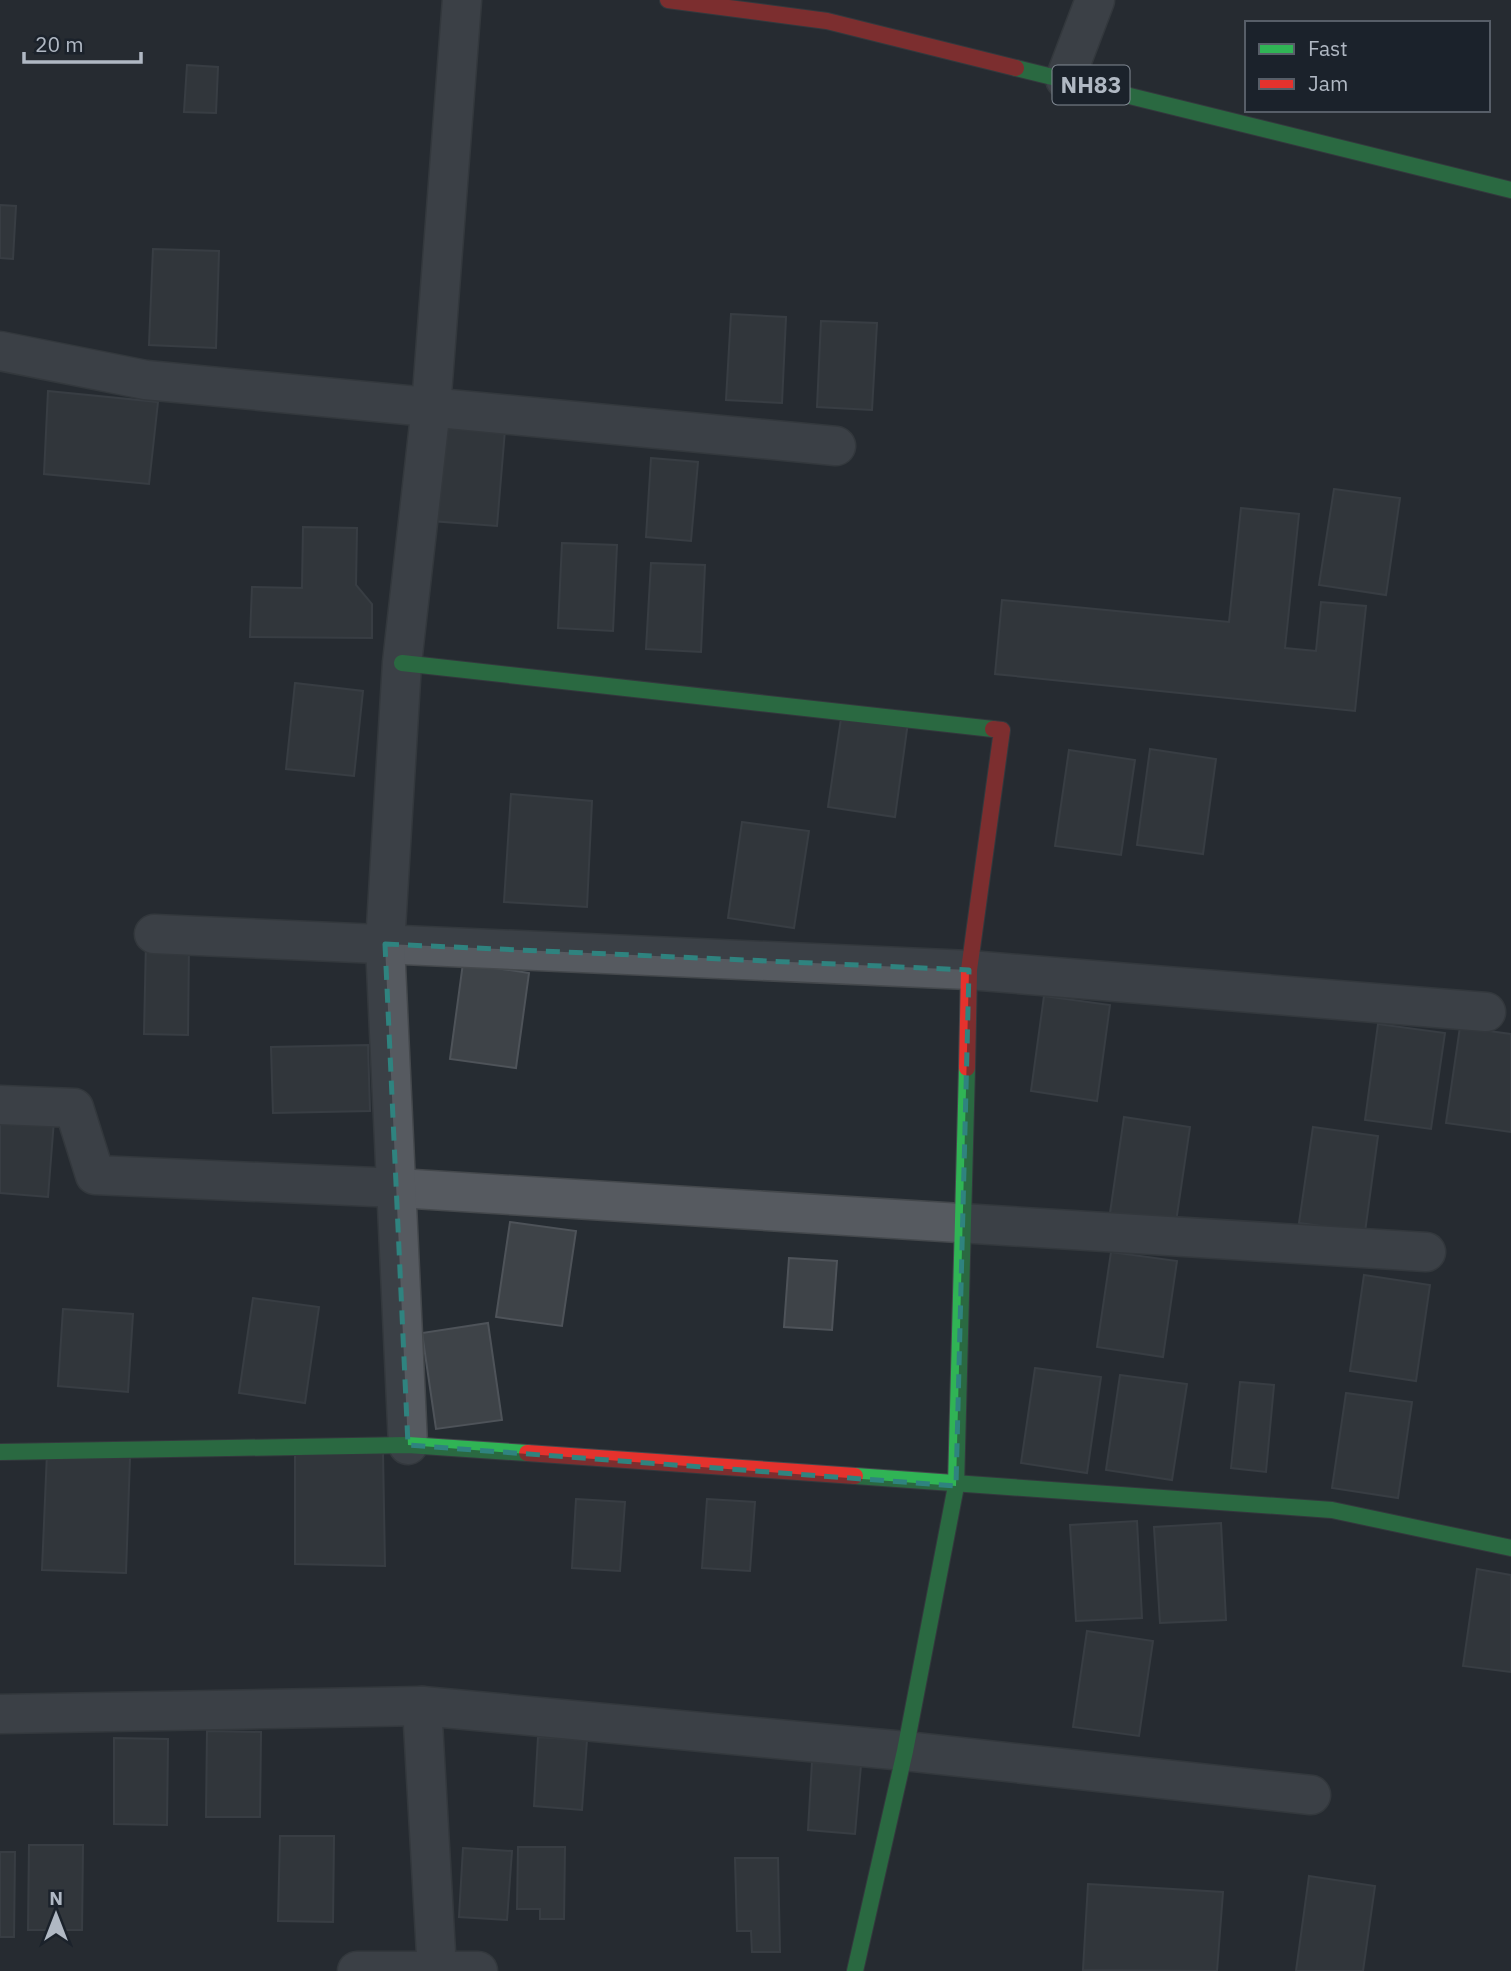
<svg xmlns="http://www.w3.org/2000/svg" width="1511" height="1971" font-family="'IBM Plex Sans',sans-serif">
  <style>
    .building { fill: #3e4348; stroke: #4e5359; stroke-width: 2 }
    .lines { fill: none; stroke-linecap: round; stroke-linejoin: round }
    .street-casing { stroke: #44484c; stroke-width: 41 }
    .fast-casing { stroke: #44484c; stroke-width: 18 }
    .jam-casing { stroke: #44484c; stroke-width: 18 }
    .street { stroke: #565a60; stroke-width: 38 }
    .fast { stroke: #30b455; stroke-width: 16 }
    .jam { stroke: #e5322d; stroke-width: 16 }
    .marked { fill: none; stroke: #2f837f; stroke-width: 5; stroke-dasharray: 14 9; stroke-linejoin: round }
    .labels { text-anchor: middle; stroke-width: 5; stroke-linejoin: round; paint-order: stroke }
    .shield { fill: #1b222b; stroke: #838b95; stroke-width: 2 }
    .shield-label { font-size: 23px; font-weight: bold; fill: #b0b8c3 }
  </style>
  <rect width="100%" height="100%" fill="#262c32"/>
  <g class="building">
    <path d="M187,65L218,67L216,113L184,112Z"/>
    <path d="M0,205L16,206L13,259L0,258Z"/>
    <path d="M153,249L219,251L216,348L149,345Z"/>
    <path d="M731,314L786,317L782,403L726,400Z"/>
    <path d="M821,321L877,323L872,410L817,407Z"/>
    <path d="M48,391L158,402L149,484L44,474Z"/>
    <path d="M439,425L505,430L497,526L431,521Z"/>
    <path d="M651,458L698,462L691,541L646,537Z"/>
    <path d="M1334,489L1400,498L1386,595L1319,585Z"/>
    <path d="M1241,508L1299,514L1285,648L1316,651L1321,602L1366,606L1355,711L995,674L1002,600L1229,622Z"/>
    <path d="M303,527L357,528L356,585L372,604V638L250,637L252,587L302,588Z"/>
    <path d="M562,543L617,545L613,631L558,628Z"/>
    <path d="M651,563L705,565L701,652L646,649Z"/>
    <path d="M295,683L363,691L354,776L286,769Z"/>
    <path d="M842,712L908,722L895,817L828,807Z"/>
    <path d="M1150,749L1216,759L1203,854L1137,845Z"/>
    <path d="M1069,750L1135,760L1121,855L1055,846Z"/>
    <path d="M511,794L592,801L587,907L504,902Z"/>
    <path d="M742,822L809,831L794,928L728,918Z"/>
    <path d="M146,942L189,943L188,1035L144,1034Z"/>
    <path d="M463,963L529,973L516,1068L450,1059Z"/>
    <path d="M1044,996L1110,1005L1097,1101L1031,1091Z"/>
    <path d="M1378,1024L1445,1033L1431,1129L1365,1120Z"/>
    <path d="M1460,1027L1511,1034V1132L1446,1123Z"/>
    <path d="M368,1045L370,1111L273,1113L271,1047Z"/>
    <path d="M0,1115L54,1120L48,1197L0,1193Z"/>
    <path d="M1124,1117L1190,1127L1176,1222L1110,1213Z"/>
    <path d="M1313,1127L1378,1136L1365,1232L1299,1223Z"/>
    <path d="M510,1222L576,1231L562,1326L496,1317Z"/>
    <path d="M1111,1252L1177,1261L1163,1357L1097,1347Z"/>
    <path d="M789,1258L837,1261L832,1330L784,1327Z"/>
    <path d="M1364,1275L1430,1285L1416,1381L1350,1371Z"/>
    <path d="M253,1298L319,1307L305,1403L239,1393Z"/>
    <path d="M63,1309L133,1314L128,1392L58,1386Z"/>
    <path d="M488,1323L502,1420L436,1429L422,1333Z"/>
    <path d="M1035,1368L1101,1377L1087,1473L1021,1463Z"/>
    <path d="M1120,1375L1187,1384L1172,1480L1106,1470Z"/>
    <path d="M1240,1382L1274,1385L1266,1472L1231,1468Z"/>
    <path d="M1346,1393L1412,1402L1398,1498L1332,1488Z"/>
    <path d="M295,1447L383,1453L385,1566L295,1564Z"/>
    <path d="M47,1453L130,1457L126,1573L42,1570Z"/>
    <path d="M576,1499L625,1502L620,1571L572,1568Z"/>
    <path d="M707,1499L755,1502L750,1571L702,1568Z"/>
    <path d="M1137,1521L1142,1618L1076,1621L1070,1525Z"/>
    <path d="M1221,1523L1226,1620L1160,1623L1154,1527Z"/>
    <path d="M1477,1569L1511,1575V1672L1463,1666Z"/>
    <path d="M1087,1631L1153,1641L1139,1736L1073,1727Z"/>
    <path d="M207,1731L261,1732L260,1817H206Z"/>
    <path d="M538,1737L587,1740L582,1810L534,1806Z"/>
    <path d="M114,1738L168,1739L167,1825L114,1824Z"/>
    <path d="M812,1762L861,1765L855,1834L808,1830Z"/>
    <path d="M280,1836H334L333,1922L278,1921Z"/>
    <path d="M29,1845H83L82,1930H28Z"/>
    <path d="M518,1847H565L564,1919H540V1909H517Z"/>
    <path d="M463,1848L512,1851L507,1920L459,1917Z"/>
    <path d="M0,1852H15L14,1937H0Z"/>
    <path d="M735,1858H778L780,1952H752L751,1931H737Z"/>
    <path d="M1309,1876L1375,1886L1363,1971H1296Z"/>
    <path d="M1088,1884L1223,1892L1217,1971L1083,1970Z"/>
  </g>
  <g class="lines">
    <g class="street-casing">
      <g id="street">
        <path d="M1065,79L1095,0"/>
        <path d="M0,351L146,380L836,446"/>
        <path d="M154,934L969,970L1486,1012"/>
        <path d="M0,1105L74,1108L95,1175L398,1188L1426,1252"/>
        <path d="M408,1445L385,944L402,663L431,407L462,0"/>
        <path d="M422,1706L437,1971"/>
        <path d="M0,1714L422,1706L905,1751L1311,1795"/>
        <path d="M357,1971H478"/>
      </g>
    </g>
    <g class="fast-casing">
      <g id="fast">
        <path d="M1016,68L1511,190"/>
        <path d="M402,663L993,729"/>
        <path d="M0,1452L408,1445L527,1453"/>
        <path d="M855,1476L1332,1510L1511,1548"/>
        <path d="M855,1971L905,1751L956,1486L967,1068"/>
      </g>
    </g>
    <g class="jam-casing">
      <g id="jam">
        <path d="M668,0L827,21L1016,68"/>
        <path d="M967,1068L969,970L1002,730L993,729"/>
        <path d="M527,1453L855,1476"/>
      </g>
    </g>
    <use href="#street" class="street"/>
    <use href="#fast" class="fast"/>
    <use href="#jam" class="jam"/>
  </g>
  <path d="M0 0H1511V1971H0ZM385,944L969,970L956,1486L408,1445Z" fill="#262c32" fill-opacity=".55" fill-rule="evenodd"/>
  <path class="marked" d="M385,944L969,970L956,1486L408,1445Z"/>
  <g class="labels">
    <rect class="shield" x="1052.5" y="65.5" width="77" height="39" rx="5"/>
    <g class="shield-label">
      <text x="1091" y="93">NH83</text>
    </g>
  </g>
  <rect x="1245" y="21" width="245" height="91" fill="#1b222b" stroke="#575e68" stroke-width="2"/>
  <rect x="1259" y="44" width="35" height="10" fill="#30b455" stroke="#575e68" stroke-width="2"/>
  <text x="1308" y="56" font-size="21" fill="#b0b8c3">Fast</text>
  <rect x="1259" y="79" width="35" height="10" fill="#e5322d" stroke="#575e68" stroke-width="2"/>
  <text x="1308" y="91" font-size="21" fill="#b0b8c3">Jam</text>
  <g transform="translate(56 1915)" stroke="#1b222b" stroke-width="5" paint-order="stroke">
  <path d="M0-5L12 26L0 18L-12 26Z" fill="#b0b8c3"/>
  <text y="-10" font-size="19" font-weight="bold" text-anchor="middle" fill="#b0b8c3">N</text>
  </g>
  <path d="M24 52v10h117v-10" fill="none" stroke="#b0b8c3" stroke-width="3.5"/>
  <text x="35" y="52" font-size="21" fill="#b0b8c3" stroke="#1b222b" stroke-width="5" paint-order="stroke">20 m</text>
</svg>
